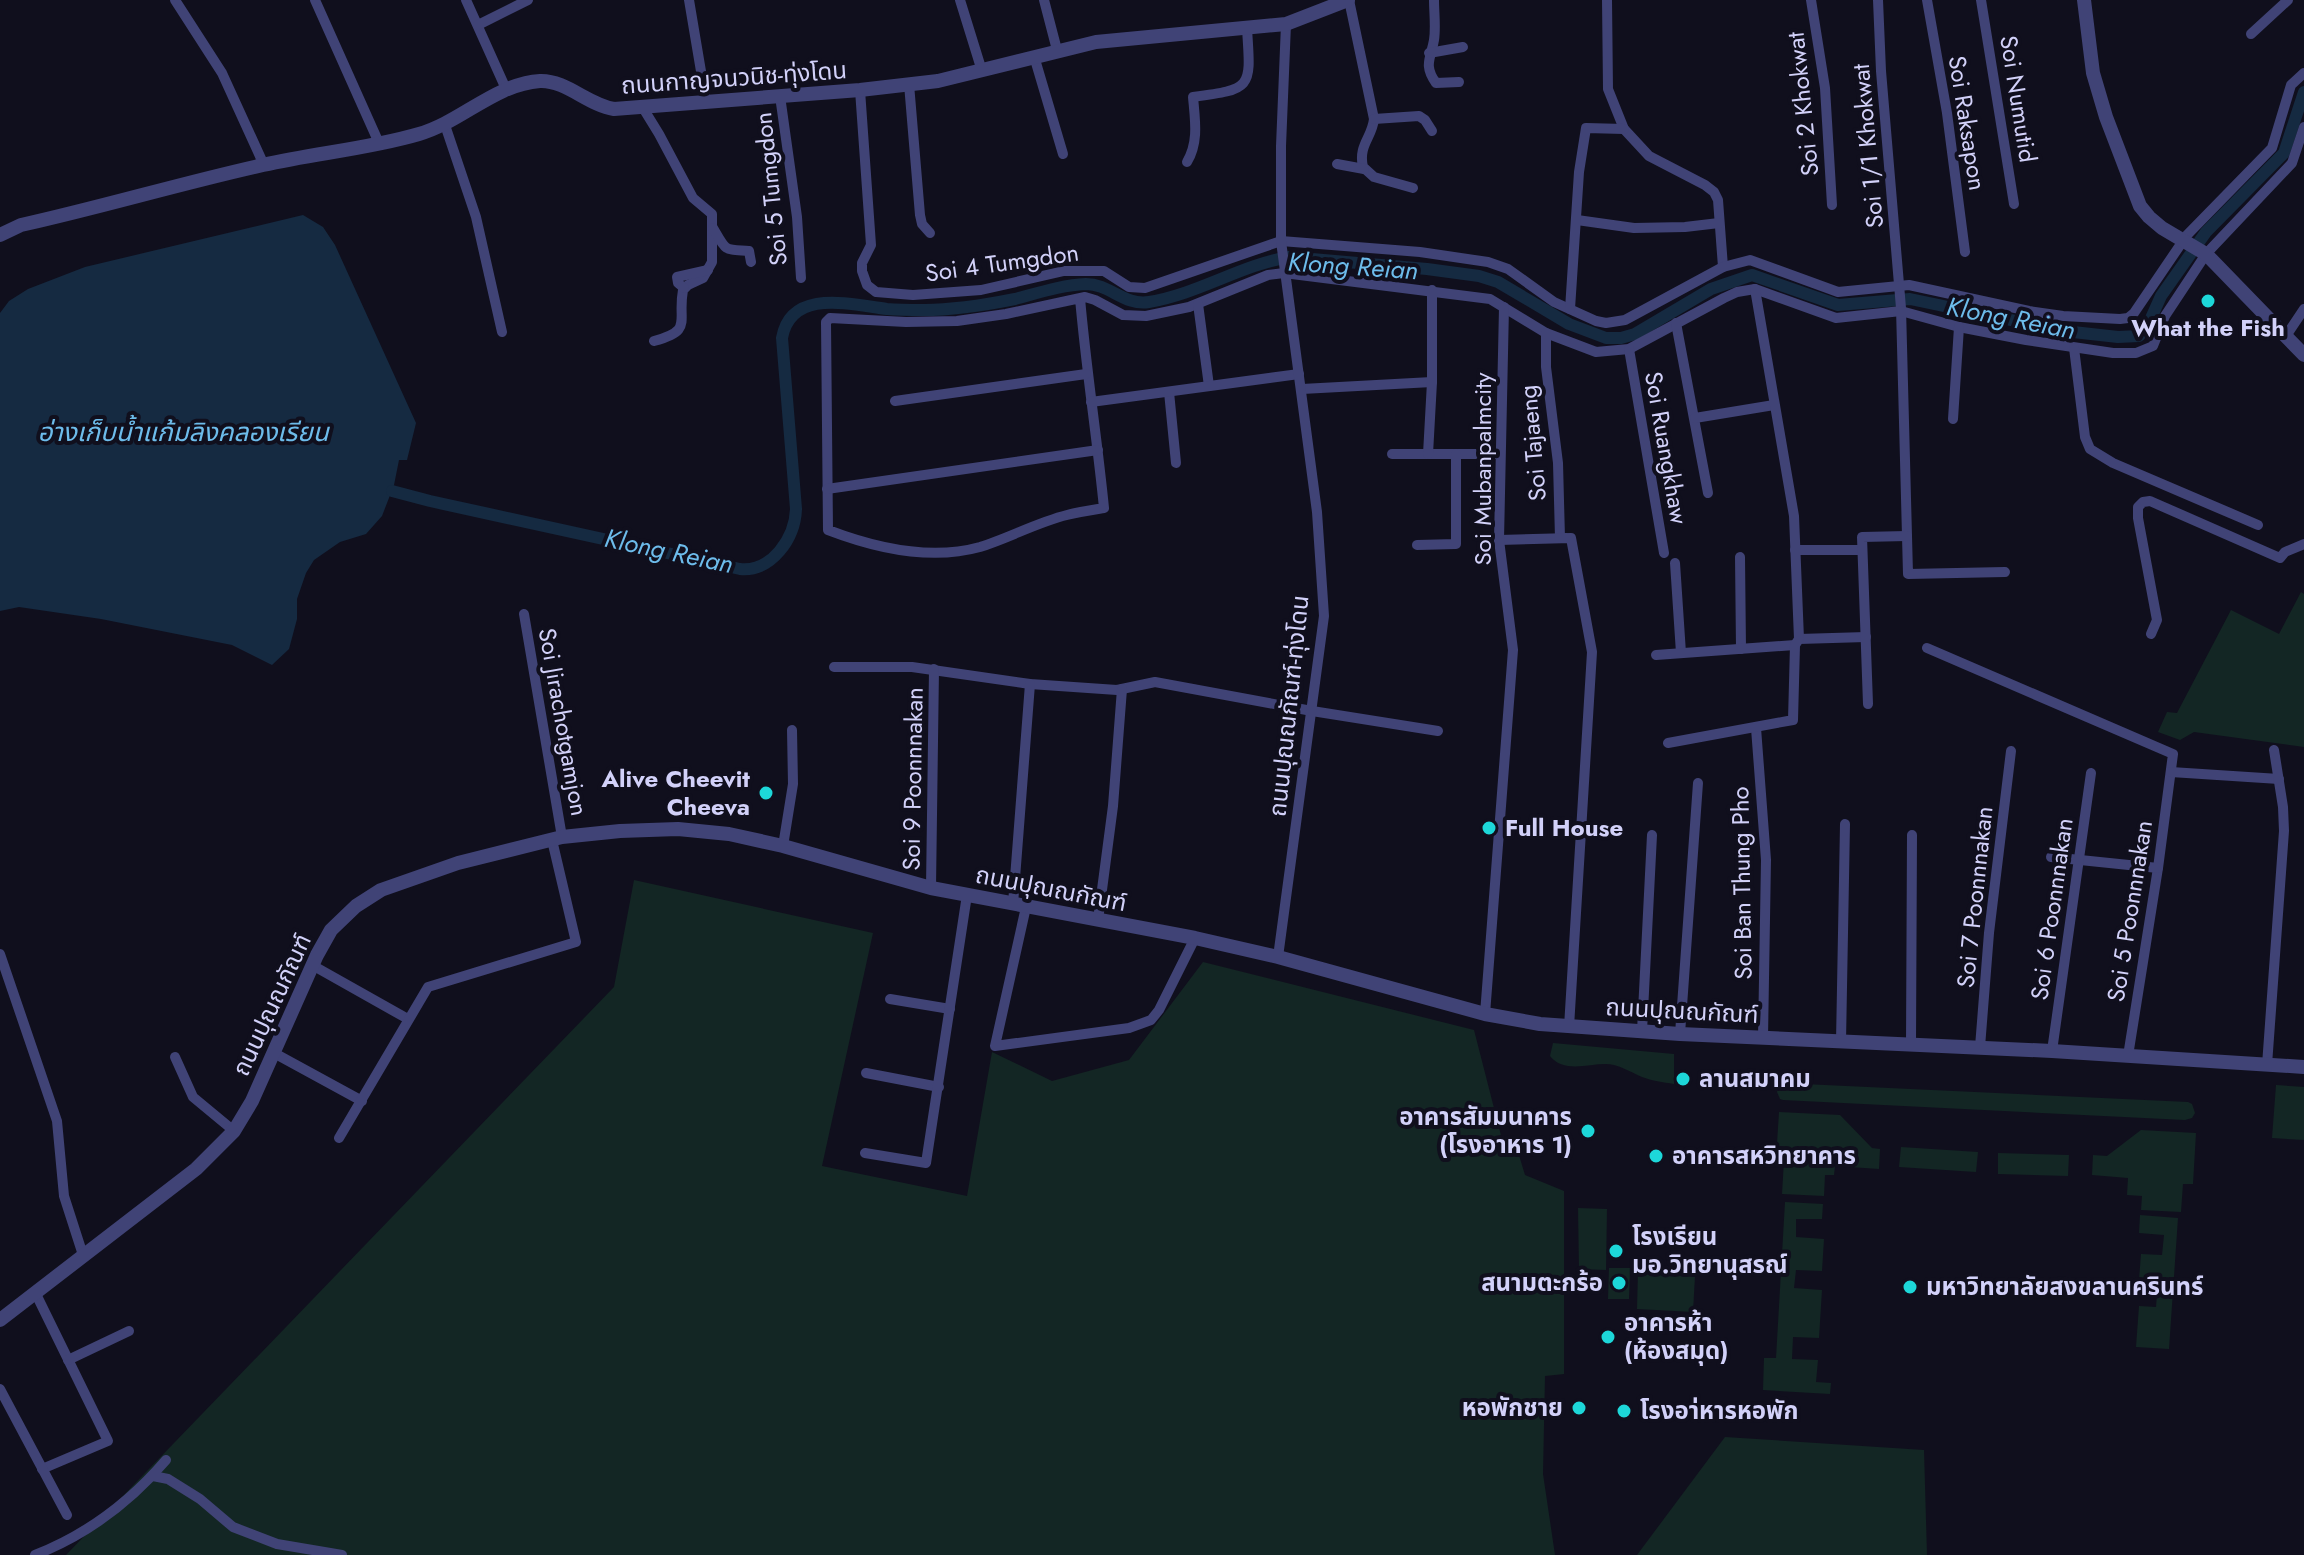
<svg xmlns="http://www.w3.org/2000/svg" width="2304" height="1555" font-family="Jost,'Noto Sans Thai',sans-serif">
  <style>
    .green { fill: #132624 }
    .water { fill: #152a41 }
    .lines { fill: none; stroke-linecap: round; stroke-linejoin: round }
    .canal { stroke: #152a41; stroke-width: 12 }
    .minor { stroke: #404376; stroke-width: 10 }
    .tertiary { stroke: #404376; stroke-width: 14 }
    .poi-dot { fill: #1dd7d9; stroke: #100f1d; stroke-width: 3 }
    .labels { text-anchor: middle; stroke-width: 8; stroke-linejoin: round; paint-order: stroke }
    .street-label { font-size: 24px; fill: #d2d1f9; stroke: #100f1d }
    .poi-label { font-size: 24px; font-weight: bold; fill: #d2d1f9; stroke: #100f1d; text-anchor: start }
    .water-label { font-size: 26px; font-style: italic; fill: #6dbceb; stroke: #100f1d }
  </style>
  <rect width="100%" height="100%" fill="#100f1d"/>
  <g class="green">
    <path d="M2301,592L2304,594V747L2194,732L2180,740L2158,732L2167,712L2177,713L2231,610L2279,634Z"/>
    <path d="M634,880L873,933L822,1166L967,1196L992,1052L1052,1081L1129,1060L1203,962L1474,1030L1505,1151L1518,1152L1525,1175L1564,1191V1374L1545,1376L1543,1474L1555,1555H66L614,987Z"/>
    <path d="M1553,1043L1674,1054V1084C1663,1082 1652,1081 1642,1077C1630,1072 1619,1064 1605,1064C1588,1064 1563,1073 1550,1056Z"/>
    <path d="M1782,1083L2188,1102L2192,1104L2195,1113L2192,1118L2185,1120L1783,1100L1780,1099L1777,1092L1779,1084Z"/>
    <path d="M2276,1085L2304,1087V1140L2272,1138Z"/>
    <path d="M1779,1112L1840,1115L1872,1148L1880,1149L1879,1169L1835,1166L1834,1175H1825L1824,1196L1782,1194L1784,1160L1776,1159Z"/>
    <path d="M2141,1130L2196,1133L2193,1184H2183L2181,1212L2141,1210L2142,1196L2127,1195L2128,1178L2092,1175L2093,1155L2107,1156Z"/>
    <path d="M1901,1147L1978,1152L1976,1172L1899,1167Z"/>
    <path d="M1998,1153L2069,1155L2068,1176L1998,1174Z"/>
    <path d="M1785,1202L1823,1204L1822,1219H1796V1237L1824,1239L1822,1271L1796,1270L1794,1288L1822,1290L1819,1338L1793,1337L1792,1359L1818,1360L1816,1382L1831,1383L1830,1394L1763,1390L1764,1358H1776Z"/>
    <path d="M1578,1208L1607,1209L1606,1270L1579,1269Z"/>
    <path d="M2140,1215L2178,1218L2169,1349L2136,1347L2139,1306L2156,1307L2158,1282L2139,1280L2141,1254L2162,1255L2164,1235L2139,1233Z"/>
    <path d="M1609,1268H1630L1629,1299H1608Z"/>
    <path d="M1638,1272L1695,1276L1693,1312L1637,1309Z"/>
    <path d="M1725,1437L1924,1450L1927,1555H1637Z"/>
  </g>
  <path class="water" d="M303,215L323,227L335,245L416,423L407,460H399L394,485L382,516L366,534L340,542L314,560L306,573L297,599V619L289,649L272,665L232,645L101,619L19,607L0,611V313L9,301L28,289L85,267Z"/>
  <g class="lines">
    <path class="canal" d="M392,491L430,501L740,569C772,572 795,538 796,509L782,338C791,287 853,305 887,309C899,310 911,310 924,310C954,310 985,305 1015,299C1038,293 1062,285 1086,284C1110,284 1124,306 1149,302C1198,294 1241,265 1289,257L1427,269L1479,276L1498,282L1569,324L1606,338H1621L1635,334L1711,289L1752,275L1838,305L1910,299L2064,331L2118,337L2139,336L2148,325L2161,296L2206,232L2284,153L2304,92"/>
    <g class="minor">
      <path d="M175,0L222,73L264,165"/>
      <path d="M315,0L379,143"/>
      <path d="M466,0L506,89"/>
      <path d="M689,0L706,101"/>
      <path d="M960,0L982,71"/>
      <path d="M1044,0L1057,50"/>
      <path d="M1349,0L1374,119C1372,138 1358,145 1363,167L1374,177L1413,188"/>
      <path d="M1434,0C1434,13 1436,27 1434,40C1431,58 1423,65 1436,83L1459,82"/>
      <path d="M1607,0L1608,89L1624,129L1649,156L1705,185L1714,192L1718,200L1723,267"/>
      <path d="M1811,0L1825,88L1832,205"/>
      <path d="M1878,0L1881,71L1901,308L1908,574L2005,572"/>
      <path d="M1927,0L1947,113L1965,252"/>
      <path d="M1981,0L2014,204"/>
      <path d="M478,25L528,0"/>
      <path d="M2251,34L2288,0"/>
      <path d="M1429,53L1463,47"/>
      <path d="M1034,56L1063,154"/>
      <path d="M909,84L920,215L922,224L930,233"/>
      <path d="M860,90L871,245L862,263V271L867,285L876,292L913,295L981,290L1064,271H1104L1129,287L1145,288L1281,241L1420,252L1488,262L1508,269L1554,302L1596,321L1606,323L1625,320L1723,267L1750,260L1838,292L1909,285L2029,311L2063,316L2120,319L2128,318L2134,313L2187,235L2272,148L2291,85L2304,73"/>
      <path d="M780,96L797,217L801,278"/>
      <path d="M643,108L659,134L693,198L712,214V262L703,278L688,285L683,290C677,322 694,330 654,341"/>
      <path d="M1374,119L1419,116L1425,120L1432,131"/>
      <path d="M445,125L476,217L502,332"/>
      <path d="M1187,162C1199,142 1195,120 1193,97C1253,89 1251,88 1247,29"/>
      <path d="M1337,164L1364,169"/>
      <path d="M1577,220L1634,228L1685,227L1719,223"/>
      <path d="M713,228C727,252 723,249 749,251L751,262"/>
      <path d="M684,288L678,283L677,277L708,270"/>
      <path d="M1080,298C1086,368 1097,437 1104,508C1092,510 1079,512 1067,515C1038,522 1009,538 980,547C930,561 875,548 828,530L826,322L830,318L906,322L957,321L1006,314L1085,297L1095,300L1123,315L1146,316L1189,307L1268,275L1284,273L1490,299L1546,333L1596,352L1629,349L1724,298L1737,292L1755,289L1836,318L1901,311L1959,327L2026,340L2113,353H2136L2153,346L2165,316L2206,254L2292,163L2304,127"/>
      <path d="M1198,304L1209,386"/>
      <path d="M1570,309L1579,172L1586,128L1624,129"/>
      <path d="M1676,323L1708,493"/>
      <path d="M1546,333V367L1558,463L1560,538H1565"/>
      <path d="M2286,336L2304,309"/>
      <path d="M2074,348L2085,437L2090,449L2113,463L2258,525"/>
      <path d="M1629,349L1664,553"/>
      <path d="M1302,389L1432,382"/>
      <path d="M1169,392L1176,463"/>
      <path d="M895,401L1086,374"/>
      <path d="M1091,402L1299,374"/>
      <path d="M1695,418L1774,405"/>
      <path d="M1953,419L1959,327"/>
      <path d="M1392,454H1500"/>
      <path d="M1428,454L1432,382V290"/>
      <path d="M827,489L1098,450"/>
      <path d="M1499,540L1571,538L1592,652L1569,1027"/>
      <path d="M1417,545L1456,544V454"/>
      <path d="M1795,550H1862"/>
      <path d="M1740,557L1741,649"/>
      <path d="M1675,563L1681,653"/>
      <path d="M524,614L562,837"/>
      <path d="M2151,634L2157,620L2138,518V507L2143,502L2150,501L2280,558L2285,552L2304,544"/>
      <path d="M1799,639L1866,637"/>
      <path d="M1927,648L2173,754L2158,868L2128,1056"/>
      <path d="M1656,655L1795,645"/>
      <path d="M834,667H912L1030,684L1117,690L1155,682L1312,711L1438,731"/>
      <path d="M1868,704L1862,537L1907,536"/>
      <path d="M1756,728L1766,860L1763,1038"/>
      <path d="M1668,743L1793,720L1795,645L1799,639L1794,516L1755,289"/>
      <path d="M2171,772L2279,779"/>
      <path d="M783,846L793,784L792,730"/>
      <path d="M2051,857L2158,868"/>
      <path d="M931,888L934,669"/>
      <path d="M1013,904L1030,684"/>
      <path d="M1026,907L995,1046L1129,1028L1151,1020L1159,1010L1195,938"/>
      <path d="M1098,920L1113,806L1122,689"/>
      <path d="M0,954L57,1121L64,1196L83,1255"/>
      <path d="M1278,957L1324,616L1317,512L1281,241V146L1286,24"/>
      <path d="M312,965L408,1019"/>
      <path d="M890,999L950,1009"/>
      <path d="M1485,1014L1513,650L1499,540L1504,307"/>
      <path d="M1642,1031L1652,835"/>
      <path d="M1680,1034L1698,783"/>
      <path d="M1841,1042L1845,824"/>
      <path d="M1911,1044L1912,835"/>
      <path d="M1980,1047L1989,933L2011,751"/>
      <path d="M2052,1051L2091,773"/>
      <path d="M274,1053L362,1101"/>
      <path d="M175,1057L193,1097L234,1131"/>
      <path d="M2267,1065L2284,831L2283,807L2274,750"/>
      <path d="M866,1073L939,1087"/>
      <path d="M339,1138L428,987L576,942L552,840"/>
      <path d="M865,1153L926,1163L967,895"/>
      <path d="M35,1292L108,1441L42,1469"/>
      <path d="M68,1360L129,1331"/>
      <path d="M0,1389L67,1515"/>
      <path d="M153,1476L168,1479L200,1499L233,1527L277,1544L342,1555"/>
      <path d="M35,1555C86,1535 131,1501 166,1460"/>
    </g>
    <g class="tertiary">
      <path d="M2084,0L2093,73L2106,117L2140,206L2149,217L2162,228L2206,254L2304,355"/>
      <path d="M0,235L21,225C102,207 182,183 263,165C315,153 368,149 419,134C461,122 495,84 540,81C566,80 588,105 614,109L860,90L938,81L1096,42L1286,24L1348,0"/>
      <path d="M0,1320L196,1169L234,1131L252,1101L317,955L331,930L356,906L381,890L458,863L562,837L620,831L678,829L729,834L783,846L931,888L1195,938L1278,957L1485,1014L1540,1024L1680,1034L2052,1051L2304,1067"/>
    </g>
  </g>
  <g class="poi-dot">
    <circle cx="2208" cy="301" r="8"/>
    <circle cx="766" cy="793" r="8"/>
    <circle cx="1489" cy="828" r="8"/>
    <circle cx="1683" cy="1079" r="8"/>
    <circle cx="1588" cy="1131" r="8"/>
    <circle cx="1656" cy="1156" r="8"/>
    <circle cx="1616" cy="1251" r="8"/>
    <circle cx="1619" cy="1283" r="8"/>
    <circle cx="1910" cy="1287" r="8"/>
    <circle cx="1608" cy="1337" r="8"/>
    <circle cx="1579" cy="1408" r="8"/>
    <circle cx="1624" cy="1411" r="8"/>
  </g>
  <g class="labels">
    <g class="street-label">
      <text transform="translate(734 78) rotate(-4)" y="8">ถนนกาญจนวนิช-ทุ่งโดน</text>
      <text transform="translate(2018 99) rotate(81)" y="8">Soi Numutid</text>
      <text transform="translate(1803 104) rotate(-96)" y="8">Soi 2 Khokwat</text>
      <text transform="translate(1967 123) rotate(81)" y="8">Soi Raksapon</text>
      <text transform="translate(1868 146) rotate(-95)" y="8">Soi 1/1 Khokwat</text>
      <text transform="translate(771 189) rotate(-96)" y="8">Soi 5 Tumgdon</text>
      <text transform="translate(1002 263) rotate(-8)" y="8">Soi 4 Tumgdon</text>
      <text transform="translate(1533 443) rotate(-95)" y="8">Soi Tajaeng</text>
      <text transform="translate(1666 448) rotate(80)" y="8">Soi Ruangkhaw</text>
      <text transform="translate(1483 469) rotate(-90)" y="8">Soi Mubanpalmcity</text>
      <text transform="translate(1289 706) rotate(-84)" y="8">ถนนปุณณกัณฑ์-ทุ่งโดน</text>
      <text transform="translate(563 722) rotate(80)" y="8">Soi Jirachotgamjon</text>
      <text transform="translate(913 779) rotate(-89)" y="8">Soi 9 Poonnnakan</text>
      <text transform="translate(1742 883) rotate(-91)" y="8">Soi Ban Thung Pho</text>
      <text transform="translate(1051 889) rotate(11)" y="8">ถนนปุณณกัณฑ์</text>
      <text transform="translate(1975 897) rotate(-84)" y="8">Soi 7 Poonnnakan</text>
      <text transform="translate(2052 909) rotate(-82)" y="8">Soi 6 Poonnnakan</text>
      <text transform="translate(2130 911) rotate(-81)" y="8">Soi 5 Poonnnakan</text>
      <text transform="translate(272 1005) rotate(-65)" y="8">ถนนปุณณกัณฑ์</text>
      <text transform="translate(1682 1011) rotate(3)" y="8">ถนนปุณณกัณฑ์</text>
    </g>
    <g class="poi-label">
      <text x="2208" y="336" text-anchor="middle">What the Fish</text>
      <text x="750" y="787" text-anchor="end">Alive Cheevit<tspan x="750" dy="28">Cheeva</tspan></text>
      <text x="1505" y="836">Full House</text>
      <text x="1699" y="1087">ลานสมาคม</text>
      <text x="1572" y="1125" text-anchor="end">อาคารสัมมนาคาร<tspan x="1572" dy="28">(โรงอาหาร 1)</tspan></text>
      <text x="1672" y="1164">อาคารสหวิทยาคาร</text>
      <text x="1632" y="1245">โรงเรียน<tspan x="1632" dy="28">มอ.วิทยานุสรณ์</tspan></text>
      <text x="1603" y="1291" text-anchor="end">สนามตะกร้อ</text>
      <text x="1926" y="1295">มหาวิทยาลัยสงขลานครินทร์</text>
      <text x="1624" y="1331">อาคารห้า<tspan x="1624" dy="28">(ห้องสมุด)</tspan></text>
      <text x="1563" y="1416" text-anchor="end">หอพักชาย</text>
      <text x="1640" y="1419">โรงอา่หารหอพัก</text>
    </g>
    <g class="water-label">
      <text transform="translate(1353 266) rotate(4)" y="9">Klong Reian</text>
      <text transform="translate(2011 318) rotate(11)" y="9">Klong Reian</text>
      <text x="183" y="441">อ่างเก็บน้ำแก้มลิงคลองเรียน</text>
      <text transform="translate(669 551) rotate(12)" y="9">Klong Reian</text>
    </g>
  </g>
</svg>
